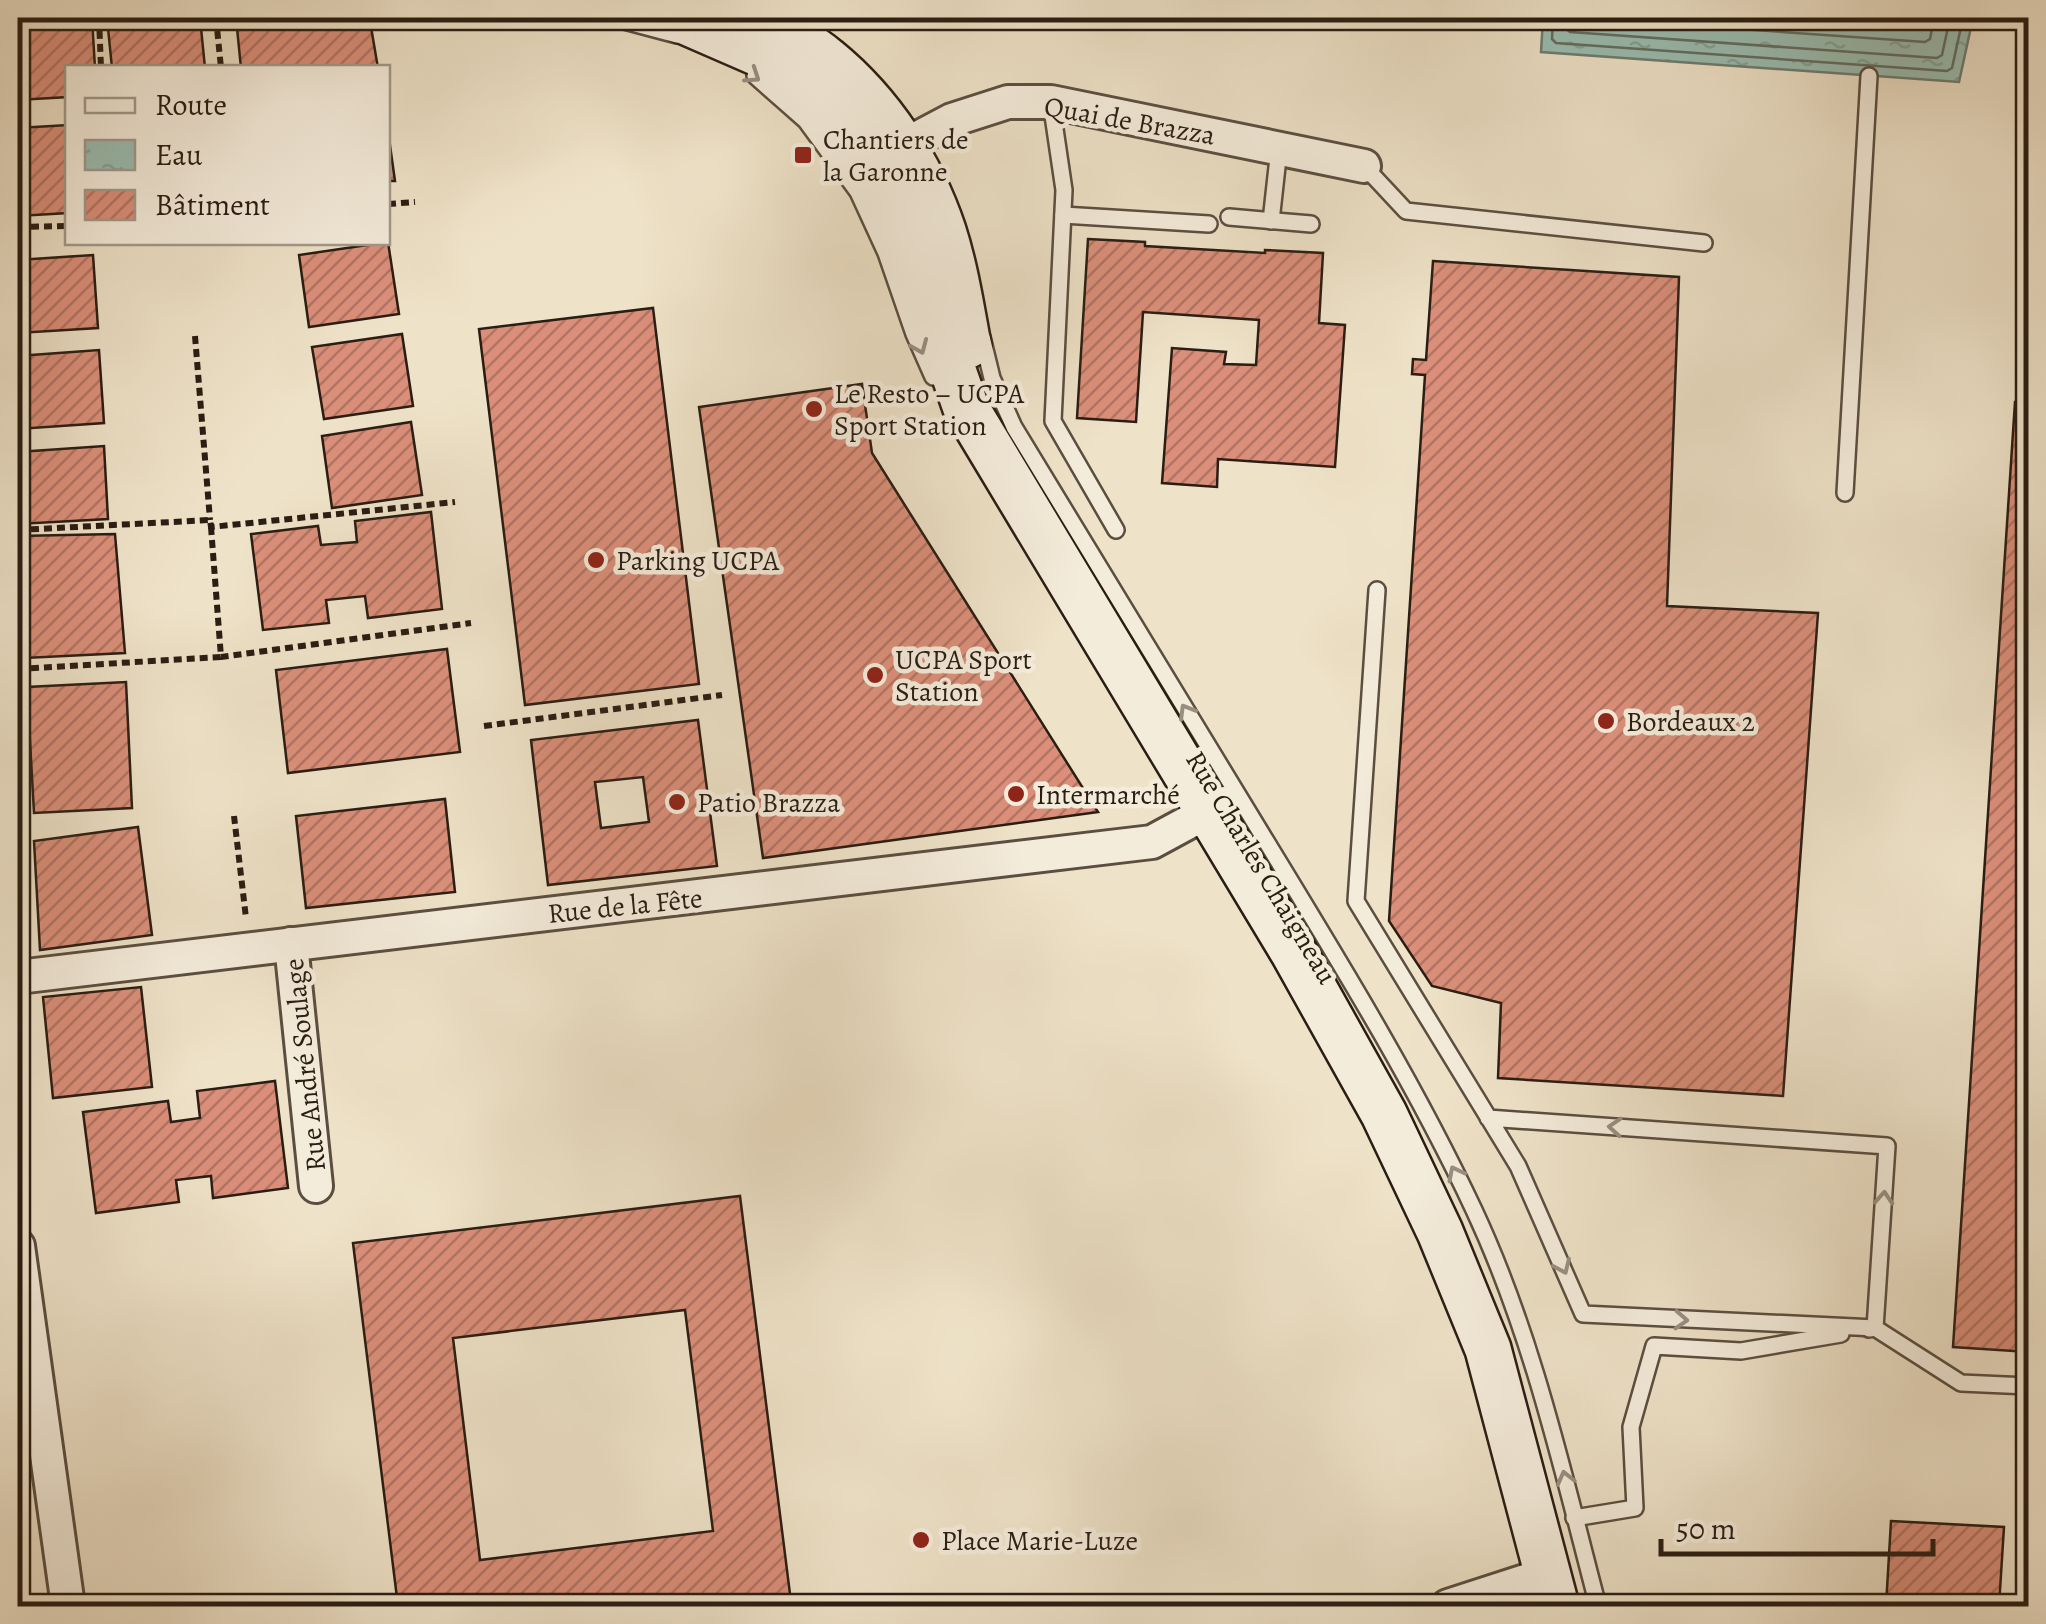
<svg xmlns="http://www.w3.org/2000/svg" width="2046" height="1624" font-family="Alegreya,serif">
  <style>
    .water { fill: url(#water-ripples); stroke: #6d7e72; stroke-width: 2.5 }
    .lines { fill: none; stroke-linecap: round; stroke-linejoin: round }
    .shore { stroke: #626e62; stroke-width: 2.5 }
    .building { fill: url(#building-hatch); stroke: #2a1d13; stroke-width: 2.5; fill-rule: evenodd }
    .lane-casing { stroke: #5b4e40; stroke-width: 20 }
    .street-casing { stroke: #5b4e40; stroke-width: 38 }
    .secondary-casing { stroke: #2a1d13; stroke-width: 50 }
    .path { stroke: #2a1d13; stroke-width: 6; stroke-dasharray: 8 5; stroke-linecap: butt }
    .lane { stroke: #f4ecdb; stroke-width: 15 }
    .street { stroke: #f4ecdb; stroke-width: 32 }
    .secondary { stroke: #f4ecdb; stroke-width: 45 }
    .oneway { stroke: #998f81 }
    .poi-dot { fill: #8f2418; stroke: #f4ecdb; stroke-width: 4 }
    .labels { text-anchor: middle; stroke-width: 9; stroke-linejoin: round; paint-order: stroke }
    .street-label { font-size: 28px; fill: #2a1d13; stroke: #f4ecdb }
    .poi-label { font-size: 28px; fill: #2a1d13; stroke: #f4ecdb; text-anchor: start }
  </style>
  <defs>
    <pattern id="water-ripples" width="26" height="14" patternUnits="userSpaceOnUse" patternTransform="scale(2.5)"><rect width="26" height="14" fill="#9abeb2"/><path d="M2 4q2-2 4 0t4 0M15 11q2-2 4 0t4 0" fill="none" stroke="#85a398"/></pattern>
    <pattern id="building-hatch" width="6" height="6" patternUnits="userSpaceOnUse" patternTransform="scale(2.5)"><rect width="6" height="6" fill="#db8f7a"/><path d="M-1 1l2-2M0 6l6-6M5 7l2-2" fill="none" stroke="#b27463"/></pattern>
  </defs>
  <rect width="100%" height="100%" fill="#eee2c8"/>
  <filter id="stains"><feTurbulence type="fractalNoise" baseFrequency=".002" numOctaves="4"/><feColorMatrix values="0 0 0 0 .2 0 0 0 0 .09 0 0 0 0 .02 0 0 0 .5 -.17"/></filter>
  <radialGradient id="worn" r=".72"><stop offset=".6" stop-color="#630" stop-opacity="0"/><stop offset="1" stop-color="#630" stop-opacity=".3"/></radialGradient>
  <path class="water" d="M1543,18H1973L1959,82L1541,52Z"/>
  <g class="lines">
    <g class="shore">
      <path d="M1553,18L1552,39L1556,43L1947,71L1952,68L1963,18"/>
      <path d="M1566,18L1565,28L1570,32L1937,58L1942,55L1950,18"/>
      <path d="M1583,18L1925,42L1930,39L1934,18"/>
    </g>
  </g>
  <g class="building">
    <path d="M18,18H92L95,68H68V97L18,100Z"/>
    <path d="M107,18H200L205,68H112Z"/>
    <path d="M236,18H358L370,21L378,68H241Z"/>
    <path d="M68,125V213L18,216V128Z"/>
    <path d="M388,131L395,181H388Z"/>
    <path d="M1088,239L1145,242V246L1265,253V250L1323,253L1319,323L1345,325L1335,467L1218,459L1217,487L1162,483L1172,348L1226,352L1224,364L1256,365L1259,320L1143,312L1136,422L1077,418Z"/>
    <path d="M388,242L399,314L309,327L299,255Z"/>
    <path d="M93,255L98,328L18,333V260Z"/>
    <path d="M1433,261L1679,277L1667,606L1818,613L1783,1096L1498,1078L1501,1003L1432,986L1389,921L1425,375L1412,374L1413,359L1426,360Z"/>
    <path d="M653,308L699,684L525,705L479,329Z"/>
    <path d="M402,334L413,406L324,419L312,347Z"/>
    <path d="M99,350L104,423L18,429V356Z"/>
    <path d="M862,384L872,453L1098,812L763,858L699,407Z"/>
    <path d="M2015,402L2028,403V1352L1953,1347Z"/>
    <path d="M411,422L422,495L332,508L322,436Z"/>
    <path d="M104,446L108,519L18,524V452Z"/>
    <path d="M431,512L442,609L368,618L365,596L326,600L329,623L263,630L251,534L318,526L321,545L357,542L355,521Z"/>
    <path d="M115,534L125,653L25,658L18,536Z"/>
    <path d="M447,649L460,752L288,773L276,670Z"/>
    <path d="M126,682L132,808L34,813L27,687Z"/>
    <path d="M698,720L717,866L548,885L531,740ZM643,777L649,822L601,828L595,782Z"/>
    <path d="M445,799L455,892L306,908L296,816Z"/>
    <path d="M138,827L152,935L40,950L34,841Z"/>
    <path d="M141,987L152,1087L53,1098L43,997Z"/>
    <path d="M275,1081L288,1188L213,1198L211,1176L176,1180L179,1202L96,1213L83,1112L168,1101L171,1122L200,1118L197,1091Z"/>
    <path d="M740,1196L790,1594L682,1606H398L353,1243ZM685,1310L713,1531L480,1560L453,1338Z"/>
    <path d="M1891,1521L2004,1527L1999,1606H1886Z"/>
  </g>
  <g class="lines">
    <g class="lane-casing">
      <g id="lane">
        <path d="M613,18L677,35"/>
        <path d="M755,76L806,121L858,192L886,253L914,334L933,377"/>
        <path d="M1051,102L1064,190L1053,421L1116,530"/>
        <path d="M1364,166L1406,211L1704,243"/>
        <path d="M1063,215L1209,224"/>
        <path d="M1229,217L1311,224"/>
        <path d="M1271,221L1279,149"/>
        <path d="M982,337L992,378L1014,427C1098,565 1182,703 1266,841C1339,961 1414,1082 1474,1210C1533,1336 1563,1473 1598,1606"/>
        <path d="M1845,493L1869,76"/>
        <path d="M1377,590L1356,901L1518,1166L1583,1314L1875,1328L1887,1146L1488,1118"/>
        <path d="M1869,1329L1875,1328L1961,1383L2028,1386"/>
        <path d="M1574,1518L1635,1508L1631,1427L1654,1346L1741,1351L1841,1334"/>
      </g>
    </g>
    <g class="street-casing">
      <g id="street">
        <path d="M884,160L918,138L952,120L1008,102H1051L1364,166"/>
        <path d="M291,944L316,1186"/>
        <path d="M18,977L1152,842L1224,803"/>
        <path d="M18,1246L68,1606"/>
        <path d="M1448,1606L1547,1574"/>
      </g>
    </g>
    <g class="secondary-casing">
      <g id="secondary">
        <path d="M678,18L770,58L802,85L838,121L874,168L909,244L966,408L1294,953L1384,1114L1440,1232L1488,1349L1556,1606"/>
        <path d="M754,18C779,30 806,42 827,60C881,104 921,166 943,231C955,268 961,307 968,345"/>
      </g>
    </g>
    <g class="path">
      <path d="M99,18L101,68"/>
      <path d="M216,18L221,68"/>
      <path d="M388,204L415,202"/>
      <path d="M18,227L68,226"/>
      <path d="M195,336L210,520"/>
      <path d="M211,527L221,657L471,623"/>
      <path d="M18,530L210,520L211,527L455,502"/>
      <path d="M18,669L221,657"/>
      <path d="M484,726L722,695"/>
      <path d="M234,816L246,918"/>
    </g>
    <use href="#lane" class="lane"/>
    <use href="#street" class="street"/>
    <use href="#secondary" class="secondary"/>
  </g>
  <defs><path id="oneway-chevron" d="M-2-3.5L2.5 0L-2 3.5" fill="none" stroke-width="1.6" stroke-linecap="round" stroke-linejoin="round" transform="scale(2.5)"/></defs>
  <g class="oneway">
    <use href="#oneway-chevron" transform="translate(753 76) rotate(34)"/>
    <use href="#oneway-chevron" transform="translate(920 347) rotate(67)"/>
    <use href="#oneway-chevron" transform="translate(1186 711) rotate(-121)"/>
    <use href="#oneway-chevron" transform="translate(1615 1127) rotate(-176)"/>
    <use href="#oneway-chevron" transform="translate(1455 1173) rotate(-117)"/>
    <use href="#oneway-chevron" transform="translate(1884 1198) rotate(-86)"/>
    <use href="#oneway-chevron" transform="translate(1563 1267) rotate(66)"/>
    <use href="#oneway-chevron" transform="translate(1681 1320) rotate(3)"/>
    <use href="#oneway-chevron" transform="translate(1565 1478) rotate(-104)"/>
  </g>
  <g class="poi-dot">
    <rect x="793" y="145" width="20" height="20" rx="5"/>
    <circle cx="814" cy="409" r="10"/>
    <circle cx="596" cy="560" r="10"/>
    <circle cx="875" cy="675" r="10"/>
    <circle cx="1606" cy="721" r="10"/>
    <circle cx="1016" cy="794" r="10"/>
    <circle cx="677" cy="802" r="10"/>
    <circle cx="921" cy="1540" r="10"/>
  </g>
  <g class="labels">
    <g class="street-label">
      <text transform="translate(1130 120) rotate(10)" y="10">Quai de Brazza</text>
      <text transform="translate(1262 867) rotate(59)" y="10">Rue Charles Chaigneau</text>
      <text transform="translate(625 905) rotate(-6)" y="10">Rue de la Fête</text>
      <text transform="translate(304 1065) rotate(-96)" y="10">Rue André Soulage</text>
    </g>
    <g class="poi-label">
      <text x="823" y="149">Chantiers de<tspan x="823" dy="32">la Garonne</tspan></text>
      <text x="834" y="403">Le Resto – UCPA<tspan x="834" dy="32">Sport Station</tspan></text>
      <text x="616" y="570">Parking UCPA</text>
      <text x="895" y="669">UCPA Sport<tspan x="895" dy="32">Station</tspan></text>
      <text x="1626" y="731">Bordeaux 2</text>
      <text x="1036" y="804">Intermarché</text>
      <text x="697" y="812">Patio Brazza</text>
      <text x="941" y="1550">Place Marie-Luze</text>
    </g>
  </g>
  <rect width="2046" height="1624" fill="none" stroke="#eee2c8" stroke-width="60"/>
  <rect x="20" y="20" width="2006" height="1584" fill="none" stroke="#2a1d13" stroke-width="5"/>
  <rect x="30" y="30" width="1986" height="1564" fill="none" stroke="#2a1d13" stroke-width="2.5"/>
  <rect x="65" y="65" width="325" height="180" fill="#f4ecdb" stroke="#a3998b" stroke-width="2.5"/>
  <rect x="85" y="98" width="50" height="15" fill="#f4ecdb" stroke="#a3998b" stroke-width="2.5"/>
  <text x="155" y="115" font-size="30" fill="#2a1d13">Route</text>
  <rect x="85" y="140" width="50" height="30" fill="url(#water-ripples)" stroke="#a3998b" stroke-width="2.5"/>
  <text x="155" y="165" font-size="30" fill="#2a1d13">Eau</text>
  <rect x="85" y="190" width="50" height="30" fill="url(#building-hatch)" stroke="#a3998b" stroke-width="2.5"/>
  <text x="155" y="215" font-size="30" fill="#2a1d13">Bâtiment</text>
  <path d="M1661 1539v15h272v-15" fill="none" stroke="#2a1d13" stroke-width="5"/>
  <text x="1676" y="1539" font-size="30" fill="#2a1d13" stroke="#f4ecdb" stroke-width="8" paint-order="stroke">50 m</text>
  <rect width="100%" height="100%" filter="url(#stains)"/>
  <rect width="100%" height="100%" fill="url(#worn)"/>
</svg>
